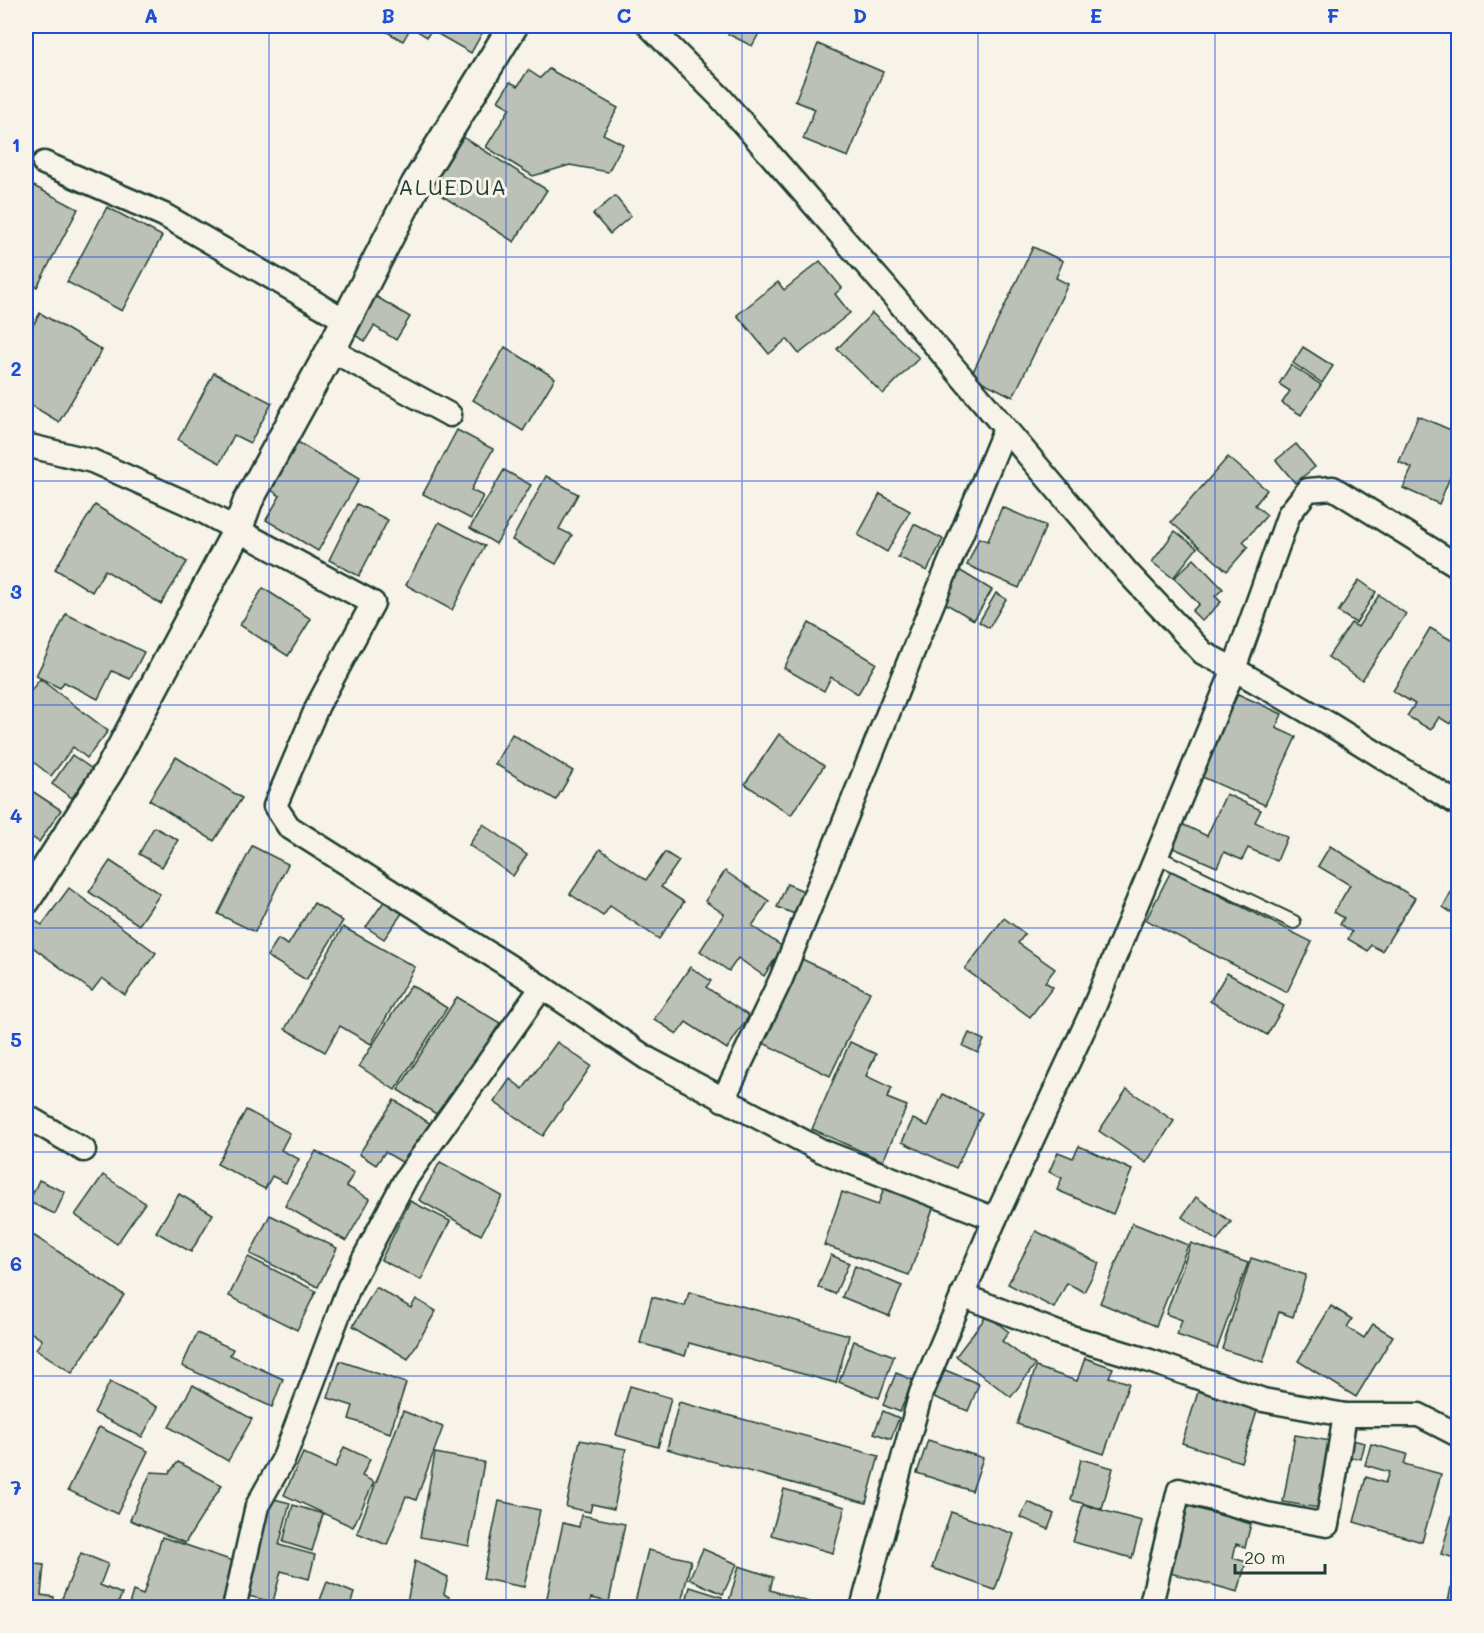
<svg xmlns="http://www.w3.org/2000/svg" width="1484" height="1633" font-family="Mali,sans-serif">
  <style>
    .building { fill: #bbc1b6; stroke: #1f3d34; stroke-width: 1.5 }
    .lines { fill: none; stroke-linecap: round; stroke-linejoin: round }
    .service-casing { stroke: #1f3d34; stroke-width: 16 }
    .minor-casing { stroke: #1f3d34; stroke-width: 27 }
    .tertiary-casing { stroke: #1f3d34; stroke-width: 33 }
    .service { stroke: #f7f3e8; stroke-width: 12 }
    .minor { stroke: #f7f3e8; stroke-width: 22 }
    .tertiary { stroke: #f7f3e8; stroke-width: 28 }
    .grid { fill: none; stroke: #1d4ed8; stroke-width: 1.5; stroke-opacity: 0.55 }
    .labels { text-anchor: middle; stroke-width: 6; stroke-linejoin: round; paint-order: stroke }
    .quarter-label { font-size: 22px; letter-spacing: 1.5px; fill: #1f3d34; stroke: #f7f3e8 }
    .neatline { fill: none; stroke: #1d4ed8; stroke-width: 2 }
    .grid-label { font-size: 20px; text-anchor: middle; font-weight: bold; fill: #1d4ed8 }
  </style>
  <rect width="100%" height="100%" fill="#f7f3e8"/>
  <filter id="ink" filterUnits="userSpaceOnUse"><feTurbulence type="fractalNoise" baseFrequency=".0167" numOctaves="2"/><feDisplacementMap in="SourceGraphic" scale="12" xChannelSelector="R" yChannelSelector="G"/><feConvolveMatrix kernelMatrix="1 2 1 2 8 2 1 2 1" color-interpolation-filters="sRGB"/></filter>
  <g filter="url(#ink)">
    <g class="building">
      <path d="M382,26H486L471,53L431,30L427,37L411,27L403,41L380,28Z"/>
      <path d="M732,26H763L752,46L728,34Z"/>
      <path d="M818,44L883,72L848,157L803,139L815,109L795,101Z"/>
      <path d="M549,69L618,108L603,134L623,144L608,172L570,165L533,176L486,147L510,108L498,101L510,82L518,86L528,70L540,78Z"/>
      <path d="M463,137L547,190L514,242L430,188Z"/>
      <path d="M26,182L78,209L37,287L26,281Z"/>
      <path d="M615,196L631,216L610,234L593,214Z"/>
      <path d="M107,207L162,236L122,311L67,282Z"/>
      <path d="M1033,247L1063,261L1056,278L1068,284L1013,397L971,376Z"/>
      <path d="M820,261L842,288L835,294L850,313L799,354L787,339L769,354L737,315L778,282L784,290Z"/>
      <path d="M372,294L410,317L396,340L374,326L365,341L349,332Z"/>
      <path d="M40,313L102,350L59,422L26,402V337Z"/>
      <path d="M872,313L919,358L883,394L837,349Z"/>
      <path d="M505,347L555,378L523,431L473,400Z"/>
      <path d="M1303,347L1333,366L1322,383L1293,363Z"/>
      <path d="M1291,365L1321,385L1301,415L1282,403L1290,391L1279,384Z"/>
      <path d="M214,373L272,403L250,443L234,435L220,463L178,440Z"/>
      <path d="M1418,416L1458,433V473L1453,470L1439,504L1403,488L1412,468L1399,462Z"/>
      <path d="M457,430L493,449L471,490L483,496L471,519L423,494Z"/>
      <path d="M296,441L359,479L318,551L266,520L280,496L268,488Z"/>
      <path d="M1296,444L1315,467L1295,483L1276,460Z"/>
      <path d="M1228,457L1267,490L1255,505L1267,515L1243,542L1248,547L1227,571L1171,522Z"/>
      <path d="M504,470L531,485L496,544L470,528Z"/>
      <path d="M546,476L578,494L559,529L572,535L556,564L512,540Z"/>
      <path d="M880,494L910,511L887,552L858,535Z"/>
      <path d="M357,504L388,520L359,576L329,560Z"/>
      <path d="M95,505L187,562L161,604L105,570L92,592L55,569Z"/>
      <path d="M1002,507L1046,526L1019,588L967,565L979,538L988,541Z"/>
      <path d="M439,522L485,546L452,610L406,585Z"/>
      <path d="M914,524L943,539L927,571L898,557Z"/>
      <path d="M1175,531L1197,548L1173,578L1152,562Z"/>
      <path d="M1194,559L1223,589L1215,596L1221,602L1202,621L1192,611L1199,604L1174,578Z"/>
      <path d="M959,570L992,590L974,620L941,601Z"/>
      <path d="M1359,580L1376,592L1356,623L1338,612Z"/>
      <path d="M263,588L311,619L288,656L240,625Z"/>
      <path d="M996,593L1006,599L989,628L979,622Z"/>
      <path d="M1379,595L1406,614L1362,680L1328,657L1351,623L1358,627Z"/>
      <path d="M66,614L144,652L130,679L112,671L98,699L64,682L60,688L36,676Z"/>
      <path d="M809,623L876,663L858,694L831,677L824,691L784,668Z"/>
      <path d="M1430,628L1458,644V709L1450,724L1439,717L1431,730L1407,716L1415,704L1393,691Z"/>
      <path d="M40,679L108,731L87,758L73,747L51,776L26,756V697Z"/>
      <path d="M1238,694L1282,714L1276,728L1296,737L1265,805L1200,776Z"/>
      <path d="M512,734L573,771L556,800L495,764Z"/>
      <path d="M779,734L824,766L791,815L745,784Z"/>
      <path d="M72,755L92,769L72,798L52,784Z"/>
      <path d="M176,757L242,798L214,841L149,800Z"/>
      <path d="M26,787L61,810L39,842L26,833Z"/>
      <path d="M1226,794L1261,810L1255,822L1287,837L1277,861L1248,848L1242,860L1224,852L1217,867L1171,847L1182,824L1207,836Z"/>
      <path d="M483,824L527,855L513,876L469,845Z"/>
      <path d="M154,827L178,840L162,867L139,854Z"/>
      <path d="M252,846L288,864L255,932L218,914Z"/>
      <path d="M1330,846L1415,898L1382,951L1371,945L1368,951L1348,939L1352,932L1340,924L1344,918L1334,912L1350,885L1318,866Z"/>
      <path d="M600,849L646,880L665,852L679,861L661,887L684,902L659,939L610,906L603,916L570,894Z"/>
      <path d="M110,861L160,894L139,925L89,892Z"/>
      <path d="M725,871L769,901L752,926L783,947L764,976L738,958L729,971L700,951L724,914L705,901Z"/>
      <path d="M1171,871L1312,942L1287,992L1146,920Z"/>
      <path d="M1458,879V917L1443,907Z"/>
      <path d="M787,884L806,892L797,915L777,907Z"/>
      <path d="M69,888L156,953L125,995L102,978L92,991L26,942V918L27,915L42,925Z"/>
      <path d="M385,900L403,912L384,939L366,927Z"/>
      <path d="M314,903L343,921L306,980L267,956L278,939L288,945Z"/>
      <path d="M1004,918L1025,934L1018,943L1055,969L1045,982L1053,987L1030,1017L965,969Z"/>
      <path d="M343,927L415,967L371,1044L340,1026L325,1052L285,1029Z"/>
      <path d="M802,959L870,992L830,1076L761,1042Z"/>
      <path d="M690,967L711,981L706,987L749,1016L727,1049L686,1022L677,1034L654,1019Z"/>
      <path d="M1227,973L1284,1006L1267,1035L1210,1001Z"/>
      <path d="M411,985L447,1008L395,1090L359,1066Z"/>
      <path d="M457,997L500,1023L441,1117L398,1090Z"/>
      <path d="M969,1033L984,1040L978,1053L963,1046Z"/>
      <path d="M557,1042L591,1066L543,1136L494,1102L510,1079L523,1089Z"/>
      <path d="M850,1042L876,1054L866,1076L892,1088L887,1098L907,1106L883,1161L812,1129Z"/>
      <path d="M1127,1089L1174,1121L1146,1163L1099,1131Z"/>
      <path d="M943,1094L982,1113L956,1168L902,1142L913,1119L928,1126Z"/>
      <path d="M394,1100L431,1124L405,1164L385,1152L376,1165L359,1154Z"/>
      <path d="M246,1110L290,1133L281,1150L299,1159L286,1183L272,1176L265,1189L217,1164Z"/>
      <path d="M1079,1146L1132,1170L1113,1214L1057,1190L1062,1178L1049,1172L1058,1152L1073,1158Z"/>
      <path d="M316,1151L354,1173L346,1186L370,1199L346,1241L285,1206Z"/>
      <path d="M440,1162L502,1196L481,1235L419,1200Z"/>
      <path d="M103,1175L145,1203L117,1244L75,1215Z"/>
      <path d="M39,1180L65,1192L55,1214L29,1202Z"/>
      <path d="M885,1185L935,1203L909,1275L824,1245L842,1192L878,1205Z"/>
      <path d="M179,1194L213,1214L191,1252L156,1232Z"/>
      <path d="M1196,1197L1231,1222L1217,1241L1182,1217Z"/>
      <path d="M410,1201L450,1221L421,1280L381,1260Z"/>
      <path d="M270,1215L337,1248L318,1287L250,1254Z"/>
      <path d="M1132,1223L1188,1245L1156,1326L1100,1303Z"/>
      <path d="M1036,1231L1099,1263L1084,1292L1067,1283L1054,1308L1008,1284Z"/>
      <path d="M33,1235L124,1295L72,1373L36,1349L42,1340L26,1329V1246Z"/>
      <path d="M1191,1243L1248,1263L1217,1349L1177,1335L1182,1320L1166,1314Z"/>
      <path d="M831,1255L849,1263L835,1294L818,1287Z"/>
      <path d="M248,1257L316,1291L297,1330L229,1296Z"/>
      <path d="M1251,1258L1306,1275L1293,1317L1279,1312L1263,1362L1222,1349Z"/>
      <path d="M855,1266L902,1286L889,1316L842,1297Z"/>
      <path d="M376,1287L411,1308L416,1299L436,1311L408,1359L353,1326Z"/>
      <path d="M689,1292L849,1335L836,1383L689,1343L685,1356L640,1343L652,1297L685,1306Z"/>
      <path d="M1331,1306L1352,1319L1347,1327L1364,1338L1373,1324L1393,1336L1356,1397L1298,1361Z"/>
      <path d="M987,1315L1009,1332L1002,1341L1035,1365L1011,1397L956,1356Z"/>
      <path d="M197,1333L233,1349L230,1355L283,1379L272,1407L182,1366Z"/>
      <path d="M854,1341L894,1356L879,1398L839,1382Z"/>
      <path d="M1085,1358L1113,1368L1109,1377L1129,1383L1104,1454L1017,1424L1036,1367L1077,1381Z"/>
      <path d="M340,1361L406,1383L390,1433L349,1419L353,1406L328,1398Z"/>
      <path d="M945,1370L979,1384L968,1411L934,1397Z"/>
      <path d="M896,1373L913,1380L900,1412L883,1405Z"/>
      <path d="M110,1382L158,1407L142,1437L94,1413Z"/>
      <path d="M193,1385L252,1419L228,1461L169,1427Z"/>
      <path d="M630,1386L671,1398L658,1447L616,1435Z"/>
      <path d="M1199,1389L1258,1408L1241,1462L1182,1443Z"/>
      <path d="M679,1402L879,1456L866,1503L667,1449Z"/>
      <path d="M403,1411L443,1427L416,1500L406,1496L387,1545L357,1533Z"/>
      <path d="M883,1411L899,1418L891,1439L874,1433Z"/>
      <path d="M99,1427L148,1451L117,1514L68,1490Z"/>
      <path d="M1295,1435L1331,1441L1319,1508L1283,1502Z"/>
      <path d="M1348,1439L1365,1443L1361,1459L1344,1456Z"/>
      <path d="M580,1440L626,1449L614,1509L592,1504L590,1512L566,1507Z"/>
      <path d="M928,1440L983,1458L972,1491L917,1473Z"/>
      <path d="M1371,1444L1407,1454L1404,1464L1441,1474L1422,1542L1354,1522L1366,1477L1385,1483L1389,1472L1365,1465Z"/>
      <path d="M344,1447L370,1459L362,1476L374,1482L353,1527L284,1495L303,1453L335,1468Z"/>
      <path d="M435,1453L484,1462L469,1546L420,1537Z"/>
      <path d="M1081,1459L1113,1468L1102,1509L1071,1500Z"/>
      <path d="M178,1462L222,1485L185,1543L130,1520L151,1472L169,1473Z"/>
      <path d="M784,1489L845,1507L833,1553L771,1535Z"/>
      <path d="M1458,1494V1559L1441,1554Z"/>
      <path d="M270,1498L290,1503L279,1545L315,1555L309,1579L281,1571L273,1602L244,1595Z"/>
      <path d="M499,1501L540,1510L524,1587L483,1579Z"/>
      <path d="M1028,1502L1054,1514L1048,1529L1020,1517Z"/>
      <path d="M293,1505L323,1514L312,1551L283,1542Z"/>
      <path d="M1083,1505L1142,1521L1132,1558L1073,1542Z"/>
      <path d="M1188,1506L1251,1524L1245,1547L1236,1544L1233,1558L1246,1562L1238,1592L1170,1573Z"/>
      <path d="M951,1512L1014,1534L995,1590L932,1568Z"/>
      <path d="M581,1515L625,1524L609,1602L591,1598L589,1608H572L546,1602L563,1523L579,1527Z"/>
      <path d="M162,1537L239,1563L224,1608H128L133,1591L143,1595Z"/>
      <path d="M703,1549L737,1564L723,1594L689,1579Z"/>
      <path d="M648,1550L691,1560L680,1608L634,1606Z"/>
      <path d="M81,1553L108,1564L100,1585L122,1594L116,1608H58Z"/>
      <path d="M415,1561L448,1577L444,1594L449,1597L447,1608H406Z"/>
      <path d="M26,1563L44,1565L41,1595L54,1597L53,1608H26Z"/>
      <path d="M739,1566L773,1577L770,1590L812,1603L810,1608H727Z"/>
      <path d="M1454,1571L1458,1572V1608H1447Z"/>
      <path d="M327,1582L354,1593L349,1608H317Z"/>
      <path d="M690,1587L722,1597L719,1608H684Z"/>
      <path d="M1197,1602L1216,1608H1196Z"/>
    </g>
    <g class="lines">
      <g class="service-casing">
        <path id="service" d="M1156,856L1294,922"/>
      </g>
      <g class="minor-casing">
        <g id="minor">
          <path d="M649,26L720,97L884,285L1127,572L1203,653L1234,669L1331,725L1458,804"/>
          <path d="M44,163L164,215L345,320"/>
          <path d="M331,350L450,415"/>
          <path d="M26,445L92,461L191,505L373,603L318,705L275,806L289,827L542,987L648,1059L822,1151L995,1219"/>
          <path d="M723,1100L781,979L920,634L1005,429"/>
          <path d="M26,1116L84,1150"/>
          <path d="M962,1295L1058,1333L1150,1361L1263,1400L1345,1415H1419L1458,1435"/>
          <path d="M234,1608L257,1506L284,1458L349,1287L405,1180L542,987"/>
          <path d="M862,1608L921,1393L995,1219L1094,1007L1234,669L1289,514L1308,490L1333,488L1458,566"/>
          <path d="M1150,1608L1179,1490L1267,1514L1327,1525L1345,1415"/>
        </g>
      </g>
      <g class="tertiary-casing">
        <path id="tertiary" d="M26,900L110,769L238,529L248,501L331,350L416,184L513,26"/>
      </g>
      <use href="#service" class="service"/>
      <use href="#minor" class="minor"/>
      <use href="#tertiary" class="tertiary"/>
    </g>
  </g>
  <path class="grid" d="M269,26V1608M506,26V1608M742,26V1608M978,26V1608M1215,26V1608M26,257H1458M26,481H1458M26,705H1458M26,928H1458M26,1152H1458M26,1376H1458"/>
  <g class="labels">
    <g class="quarter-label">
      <text x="453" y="195">ALUEDUA</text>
    </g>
  </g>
  <rect width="1484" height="1633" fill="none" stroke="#f7f3e8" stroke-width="66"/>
  <path d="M1235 1564v9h90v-9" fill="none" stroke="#1f3d34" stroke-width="3"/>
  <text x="1244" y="1564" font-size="18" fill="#1f3d34" stroke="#f7f3e8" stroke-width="4.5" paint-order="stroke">20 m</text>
  <rect x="33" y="33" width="1418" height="1567" class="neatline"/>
  <g class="grid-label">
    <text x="151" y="23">A</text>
    <text x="388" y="23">B</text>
    <text x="624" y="23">C</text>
    <text x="860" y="23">D</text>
    <text x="1096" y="23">E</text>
    <text x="1333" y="23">F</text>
    <text x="16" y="152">1</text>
    <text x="16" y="376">2</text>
    <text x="16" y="599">3</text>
    <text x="16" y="823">4</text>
    <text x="16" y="1047">5</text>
    <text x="16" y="1271">6</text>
    <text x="16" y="1495">7</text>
  </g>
</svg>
